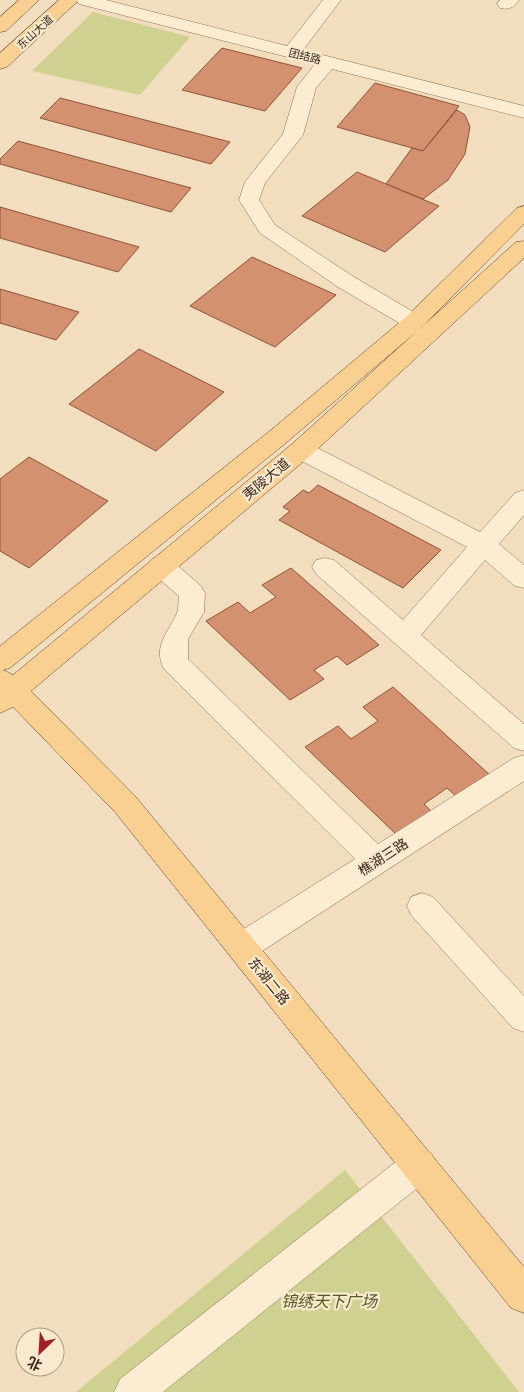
<svg xmlns="http://www.w3.org/2000/svg" width="524" height="1392" font-family="Literata,'Noto Sans SC',serif">
  <style>
    .green { fill: #cfd191 }
    .building { fill: #d49170; stroke: #8e5338 }
    .lines { fill: none; stroke-linecap: round; stroke-linejoin: round }
    .minor-casing { stroke: #8c6e55; stroke-width: 1 }
    .major-casing { stroke: #593c2a; stroke-width: 1 }
    .minor { fill: #fcecd2; fill-rule: evenodd }
    .major { fill: #fad092; fill-rule: evenodd }
    .labels { text-anchor: middle; stroke-width: 4.5; stroke-linejoin: round; paint-order: stroke }
    .far-street-label { font-size: 11px; fill: #3a271b; stroke: #f9e9ce }
    .street-label { font-size: 14px; fill: #3a271b; stroke: #f9e9ce }
    .near-park-label { font-size: 16px; font-style: italic; fill: #4f5920; stroke: #f9e9ce }
  </style>
  <rect width="100%" height="100%" fill="#f2debe"/>
  <g class="green">
    <path d="M93,12L190,37L140,95L32,71Z"/>
    <path d="M345,1170L519,1392H76Z"/>
  </g>
  <g class="building">
    <path d="M222,48L302,68L265,111L182,90Z"/>
    <path d="M375,83L459,106L423,151L337,127Z"/>
    <path d="M60,98L230,142L211,164L40,118Z"/>
    <path d="M457,110L465,115L470,127L465,154L448,180L423,199L386,184L412,148L423,151Z"/>
    <path d="M18,141L191,188L171,212L0,164V159Z"/>
    <path d="M357,172L386,184L439,206L385,252L302,216Z"/>
    <path d="M0,207L139,247L118,272L0,238Z"/>
    <path d="M252,257L336,295L275,347L190,306Z"/>
    <path d="M0,289L79,312L56,340L0,323Z"/>
    <path d="M139,349L224,392L156,451L69,404Z"/>
    <path d="M29,457L108,501L29,568L0,551V479Z"/>
    <path d="M318,485L441,550L403,588L279,520L290,511L283,507L303,490L309,493Z"/>
    <path d="M291,568L379,645L347,665L337,656L314,670L324,679L290,700L206,621L238,602L250,613L276,597L262,585Z"/>
    <path d="M393,687L491,776L458,798L447,788L424,804L434,814L400,838L305,747L338,726L351,739L378,721L363,707Z"/>
  </g>
  <g class="lines">
    <g class="minor-casing">
      <g id="minor">
        <path d="M76,0H106L287,46L323,0H341L303,50L524,106V118L332,69L316,88L303,135L265,183L259,200L275,225L354,277L422,317L425,322L422,327L414,329L406,327L338,287L260,233L239,200L245,182L283,134L297,87L315,64L79,4Z"/>
        <path d="M500,0H519C513,8 509,10 500,8L497,4Z"/>
        <path d="M301,442L310,444L480,532L515,493L524,490V515L499,544L524,565V588L515,586L485,560L421,635L524,724V751L514,748L316,574L312,567L316,560L325,558L334,560L403,620L467,547L292,456L289,450L292,444Z"/>
        <path d="M161,557L170,559L201,586L205,593L204,612L188,639V659L378,844L514,758L524,755V781L253,957L242,961L231,957L227,947L231,937L355,859L164,669C152,646 169,632 177,613C179,608 178,601 179,596L152,573L148,566L152,559Z"/>
        <path d="M422,893L433,897L524,996V1032L513,1028L411,915L407,906L411,897Z"/>
        <path d="M419,1149L431,1153L436,1165L431,1177L163,1392H114L120,1379L407,1153Z"/>
      </g>
    </g>
    <g class="major-casing">
      <g id="major">
        <path d="M19,0H39L6,31L0,32V17Z"/>
        <path d="M59,0H79L7,67L0,69V53Z"/>
        <path d="M524,206V224L422,327L287,442L10,668L3,670L13,675L292,444L516,242L524,241V258L310,456L31,691L135,796L524,1267V1313L511,1308L115,812L13,707L0,713V646L271,430L406,317L517,208Z"/>
      </g>
    </g>
    <use href="#minor" class="minor"/>
    <use href="#major" class="major"/>
  </g>
  <g class="labels">
    <g class="far-street-label">
      <text transform="translate(35 32) rotate(-42)" y="4">东山大道</text>
      <text transform="translate(305 56) rotate(14)" y="4">团结路</text>
    </g>
    <g class="street-label">
      <text transform="translate(266 479) rotate(-40)" y="5">夷陵大道</text>
      <text transform="translate(383 857) rotate(-33)" y="5">樵湖三路</text>
      <text transform="translate(269 981) rotate(51)" y="5">东湖二路</text>
    </g>
    <g class="near-park-label">
      <text x="329" y="1307">锦绣天下广场</text>
    </g>
  </g>
  <g transform="translate(40 1352) rotate(205)"><circle r="24" fill="#f9e9ce" stroke="#ad9b86"/>
  <path d="M0-4L9 19L0 12L-9 19Z" fill="#a11f2b"/>
  <text y="-8" font-size="14" font-weight="bold" text-anchor="middle" fill="#3a271b">北</text>
  </g>
</svg>
